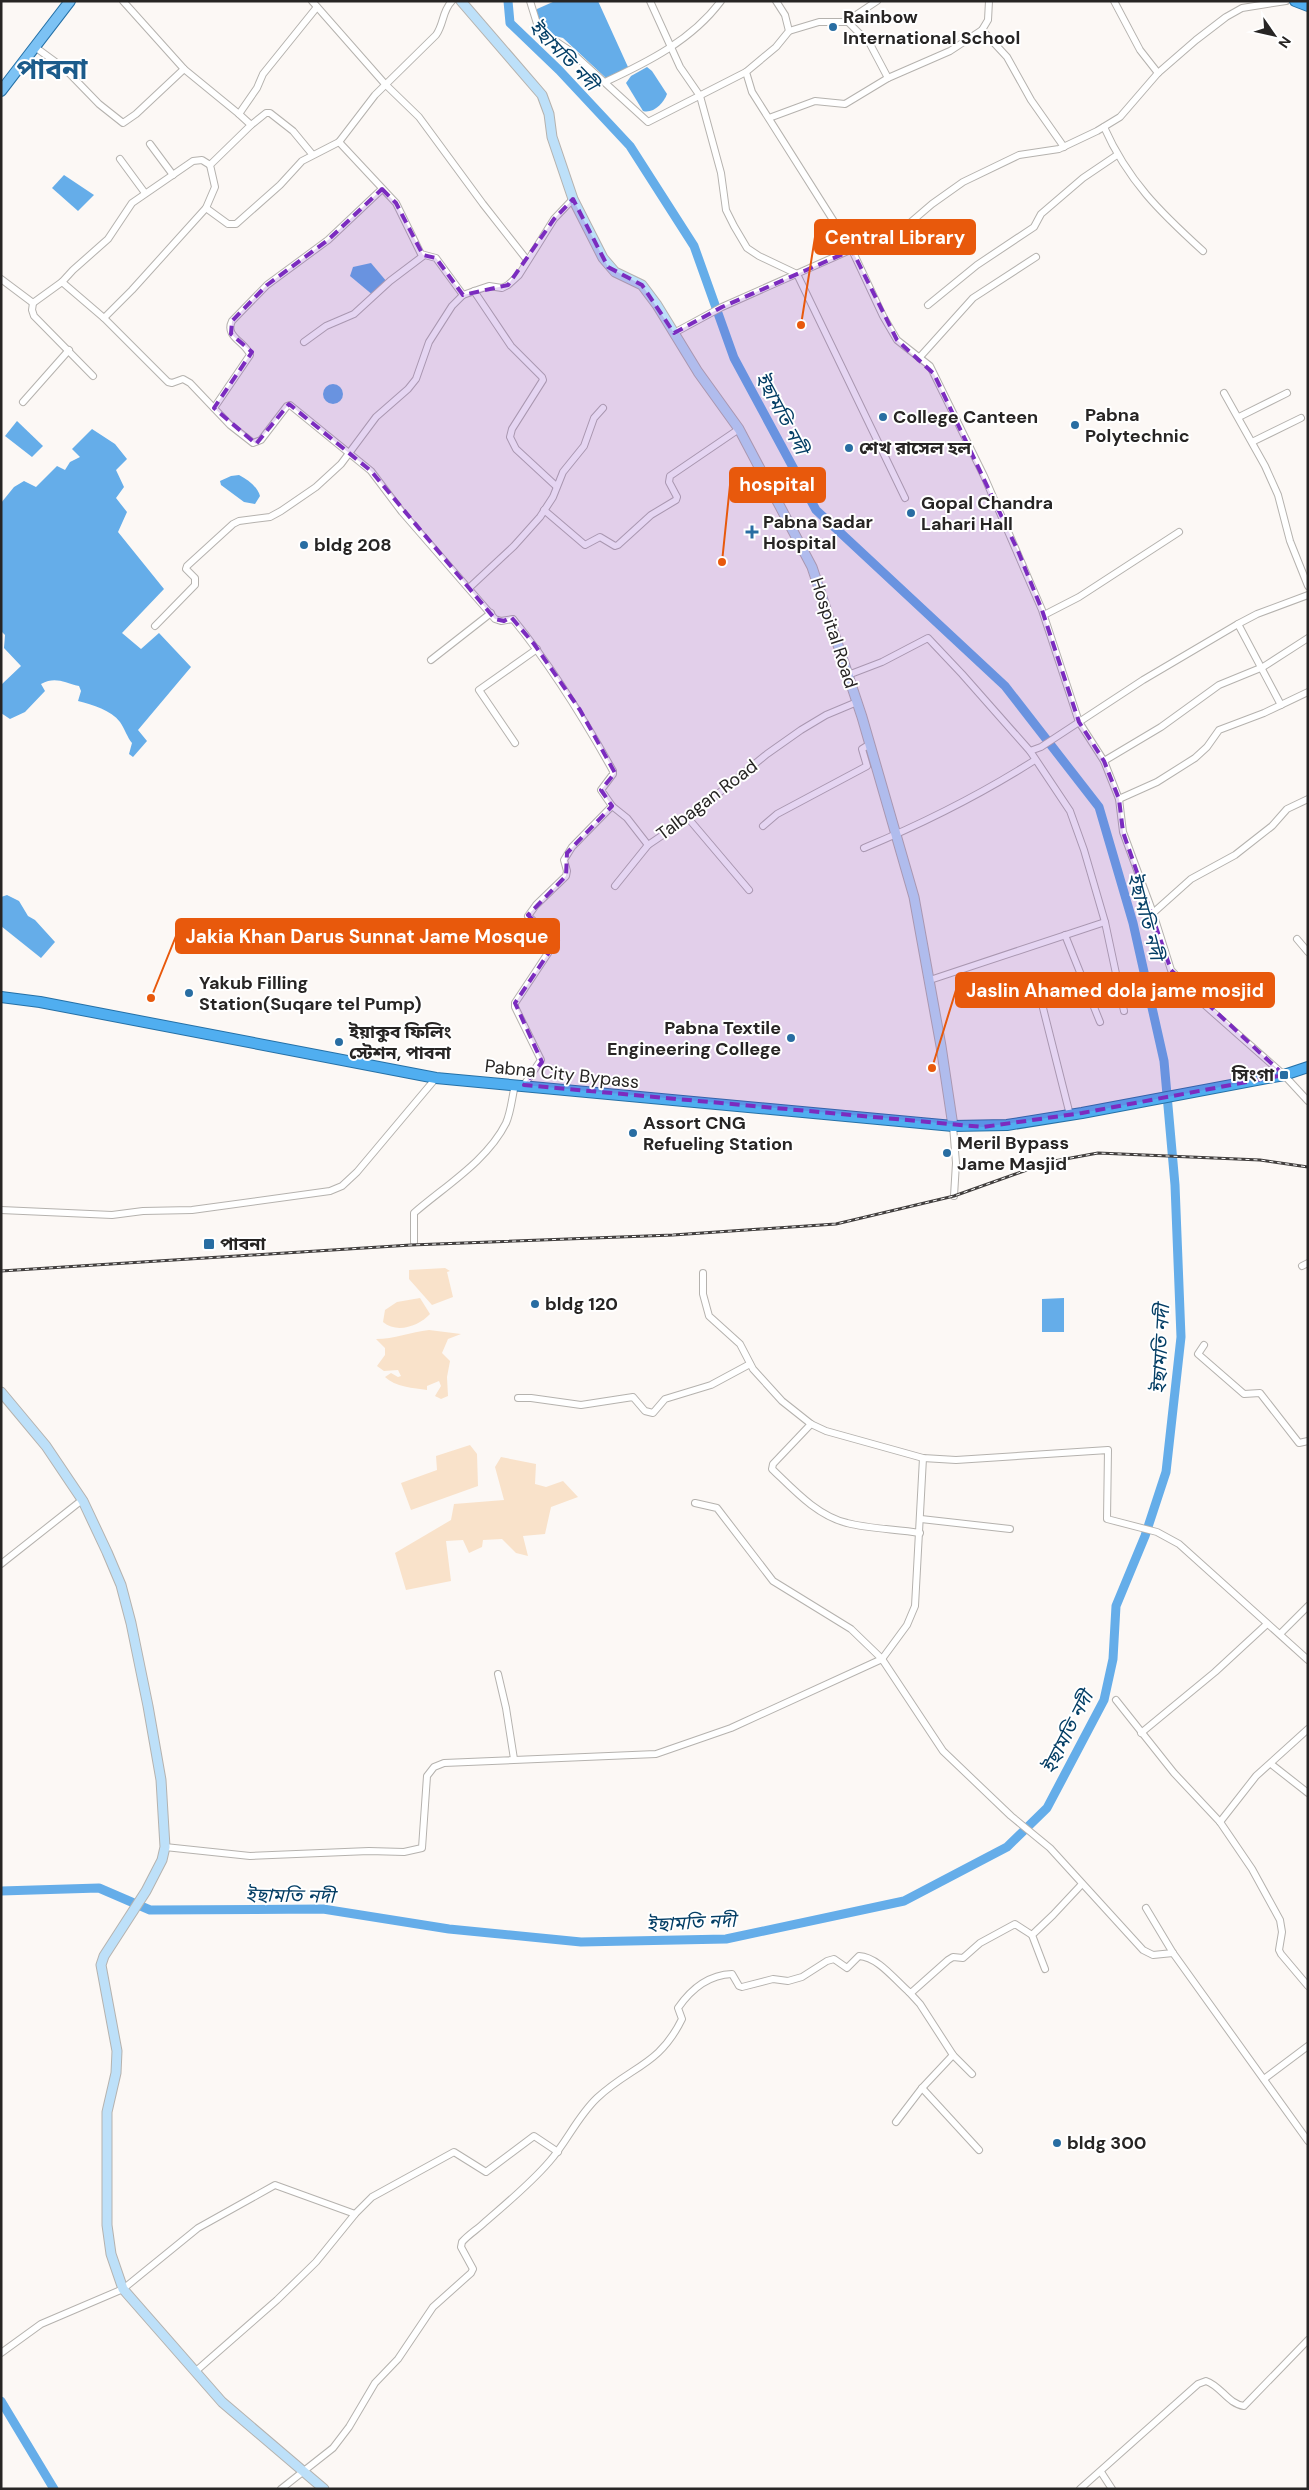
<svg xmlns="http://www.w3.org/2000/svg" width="1309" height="2490" font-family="'DM Sans','Noto Sans Bengali',sans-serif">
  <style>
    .green { fill: #f9e2ca }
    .water { fill: #65ade9 }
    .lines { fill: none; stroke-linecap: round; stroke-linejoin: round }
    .river { stroke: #65ade9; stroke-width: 9 }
    .minor-casing { stroke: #b5b2ae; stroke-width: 8 }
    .secondary-casing { stroke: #b5b2ae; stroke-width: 11 }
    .primary-casing { stroke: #2570a6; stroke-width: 12 }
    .trunk-casing { stroke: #2570a6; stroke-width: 12 }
    .minor { stroke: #fff; stroke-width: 6 }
    .secondary { stroke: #bde0f9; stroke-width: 9 }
    .primary { stroke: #7cc2f4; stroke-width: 10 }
    .trunk { stroke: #50aef0; stroke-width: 10 }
    .rail-casing { stroke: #423f3e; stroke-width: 3 }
    .rail { stroke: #fff; stroke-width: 1; stroke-dasharray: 4; stroke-linecap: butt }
    .marked { fill: #7b2cbf; fill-opacity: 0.2; stroke: #7b2cbf; stroke-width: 4; stroke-dasharray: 10 6; stroke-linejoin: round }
    .poi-dot { fill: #286da2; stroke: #fff; stroke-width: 2 }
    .labels { text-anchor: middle; stroke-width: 4; stroke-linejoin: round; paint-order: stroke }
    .poi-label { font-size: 18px; font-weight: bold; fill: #272524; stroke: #fff; text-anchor: start }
    .street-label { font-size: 18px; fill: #272524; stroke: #fff }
    .water-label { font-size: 19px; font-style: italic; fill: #043e65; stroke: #fff }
    .town-label { font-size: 28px; font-weight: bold; fill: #1b5b8b; stroke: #fff }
    .leader { fill: none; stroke: #e8590c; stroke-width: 2 }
    .callout-dot { fill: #e8590c; stroke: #fff; stroke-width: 2 }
    .callout { fill: #e8590c; stroke: #e8590c; stroke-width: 2 }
    .callout-label { font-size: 19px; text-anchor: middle; font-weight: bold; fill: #fff }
  </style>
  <rect width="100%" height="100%" fill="#fcf8f5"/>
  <g class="green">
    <path d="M445,1268L450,1271L447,1272L453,1297L432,1305L409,1279V1270Z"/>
    <path d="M420,1298L430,1314C419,1326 397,1334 383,1322L385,1310L397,1302Z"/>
    <path d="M429,1330L461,1334L448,1339L442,1353L450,1361L447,1377L448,1396L441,1399L435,1396L441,1386L439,1381L427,1386V1390C414,1388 395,1387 385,1377L391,1373L398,1377L401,1376L398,1370L384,1371L377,1366L385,1355V1348L376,1339C394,1339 411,1332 429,1330Z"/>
    <path d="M470,1445L477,1454L478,1486L411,1510L401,1483L437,1470L436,1456Z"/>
    <path d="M501,1457L536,1464L535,1484L546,1487L563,1481L578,1497L551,1507L545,1534L523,1536L528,1556L516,1553L502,1539L483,1540L482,1547L469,1553L463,1540L446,1541L451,1581L406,1590L395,1553L451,1520L454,1504L504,1500L495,1467Z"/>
  </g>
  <g class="water">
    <path d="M555,1H598L628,67L607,79L563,38L551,35L540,25L536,18L537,9Z"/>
    <path d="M647,67L652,71L667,94C664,103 653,114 643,111L626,83L631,76Z"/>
    <path d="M64,175L94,195L78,211L52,188Z"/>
    <path d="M371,263L387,282L374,296L350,276L353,267Z"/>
    <circle cx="333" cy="394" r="10"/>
    <path d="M17,421L43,446L32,457L5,436Z"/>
    <path d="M92,429L115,444L127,459L116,470L124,487L116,498L127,512L118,532L164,589L122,633L141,649L159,633L191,667L138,730L147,741L133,757L129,754L132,743C127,737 125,729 120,722C111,710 93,705 78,701L81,691L79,686C64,683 56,676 41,684L45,691L25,712L10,719L1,713V685L21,666L4,648L5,635L1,631V503L14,487L24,481L36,487L57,466L65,470L70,462L80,457L72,449Z"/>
    <path d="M239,475C248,480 257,486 260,496L255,504L244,502L221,485L220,481L231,476Z"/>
    <path d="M7,895L19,901L28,916L35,920L55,942L41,958L1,926V897Z"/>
    <path d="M1064,1298V1332H1042V1299Z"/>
  </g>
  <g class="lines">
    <g class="river">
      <path d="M1,1891L99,1888L150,1910L323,1909L449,1929L581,1942L726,1939L904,1901L1007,1847L1047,1808L1104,1700L1113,1659L1116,1606L1145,1536L1166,1472L1181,1337L1175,1185L1164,1061L1133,923L1099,807L1005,686L816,510L734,358L694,246L630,146L559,70L510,23L508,1"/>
      <path d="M1,2401L54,2489"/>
    </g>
    <g class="minor-casing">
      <g id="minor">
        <path d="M123,1L184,69L239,114"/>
        <path d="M312,1L385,84L419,117L483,204L527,260"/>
        <path d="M530,1L539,30L569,50L648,122L746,72"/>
        <path d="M650,1L680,67L700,96L721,173L726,210L734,226L747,248L759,256L797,274L905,498"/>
        <path d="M776,1L785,15L789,31L776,47L746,72L752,92L852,250L883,316L897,340L930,366L984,476L1042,610L1079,722L1104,761L1119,799L1123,832L1153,913L1171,970L1198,999L1284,1075L1308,1101"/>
        <path d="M1114,1L1140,50L1158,73"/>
        <path d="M847,21L877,1"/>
        <path d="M982,30L1007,57L1031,100L1064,147"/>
        <path d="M789,31L819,22H848L870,44L888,78"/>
        <path d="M35,47L65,69L99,104L123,123L136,114L184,69"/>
        <path d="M605,82C648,62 692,40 721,1"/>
        <path d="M769,118L815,101L845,104L888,78L950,51L982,30L988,20L989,1"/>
        <path d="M251,125L266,113H270L293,131L312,154"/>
        <path d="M1104,127C1128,181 1160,212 1203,251"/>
        <path d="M339,142L396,203L421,254L436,258L463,295"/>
        <path d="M150,144L173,175"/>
        <path d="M120,159L145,193"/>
        <path d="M206,208L228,224H236L280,185L302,161L339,142L375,95L436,35C444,24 442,11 452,1"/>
        <path d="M1,279L33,303L62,282L104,318L168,382L172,383L183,379L190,383L230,425L253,443L261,440L287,406L290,405L371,471L402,512L495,619L501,621L513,619C552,667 583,717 613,771V774L601,790L612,806"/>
        <path d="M62,282L73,270L108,239L132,203L193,161L202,160L210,165"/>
        <path d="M474,291L511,346L542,377L543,380L512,429L510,437L516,449L556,486"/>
        <path d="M33,303L32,310L34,316L93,376"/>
        <path d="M928,305L977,265L1034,227L1041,214L1083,178L1117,155"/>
        <path d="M104,318L132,290L206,208L215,187L210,165L251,125L239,114L257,88L263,74L317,7"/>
        <path d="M674,333L722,307L875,239L904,228L932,204L963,182L1019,155L1059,149L1097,131L1120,117L1158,73L1196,40L1226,17L1242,8L1286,1"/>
        <path d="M304,342L326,326L354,314L390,281L423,256"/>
        <path d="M919,358L973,298L1036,257"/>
        <path d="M1224,393L1265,466L1278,495L1290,541L1308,586"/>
        <path d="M23,402L69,350"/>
        <path d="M214,408L250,355C246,342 224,337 232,321L267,285L328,240L382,189"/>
        <path d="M1239,417L1287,393"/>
        <path d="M1252,442L1301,418"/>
        <path d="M544,510L585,545L600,537L615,546L618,545L651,515L676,500L677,497L669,482L670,476L739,429"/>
        <path d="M469,588L514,546L540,517L553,497L563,472L584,446L594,418L603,408"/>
        <path d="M1044,615L1079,597L1179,532"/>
        <path d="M1238,624L1281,705"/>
        <path d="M155,626L195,585V578L186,569L187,566L233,524L239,521L270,517L281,511L316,487L341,464L376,417L408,389L416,379L429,342L452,306L463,295L480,289L489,286L502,288L508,285L519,275L554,219L573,199"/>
        <path d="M431,660L491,613"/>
        <path d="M848,675L882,662L928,638L962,674L1030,751L1070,811L1084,850L1105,922L1124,1011"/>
        <path d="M515,743L479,690L537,649"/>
        <path d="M1030,751L1041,747L1143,680L1238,624L1257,614L1308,595"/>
        <path d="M1104,761L1161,727L1219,685L1263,667L1308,638"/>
        <path d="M1119,799L1157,782L1195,758L1207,747L1219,730L1264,713L1308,692"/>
        <path d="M688,818L749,890"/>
        <path d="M763,826L777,814L867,766L862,749L870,744"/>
        <path d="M864,848C924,823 980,795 1035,760"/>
        <path d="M615,886L648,845"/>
        <path d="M1153,913L1191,879L1235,855L1272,826L1287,809L1308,799"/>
        <path d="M1065,935L1100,1022"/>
        <path d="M1297,939L1308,952"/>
        <path d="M930,980L1105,922"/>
        <path d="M1043,1008L1070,1115"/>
        <path d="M524,1085L541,1060L515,1007V1003L556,941L528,916L536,905L566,876L567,871L564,860L572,847L612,806L627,818L648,845L688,818L767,754L801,730L826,715L857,702"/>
        <path d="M953,1126L956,1163L954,1196"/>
        <path d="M1,1210L112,1215L143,1211L192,1210L330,1191L342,1186L357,1172L436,1078"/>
        <path d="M414,1242V1213C445,1186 487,1161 506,1123C511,1112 512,1097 515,1085"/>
        <path d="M1302,1266L1308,1263"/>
        <path d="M703,1273V1294L709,1316L740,1344L753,1369L782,1401L811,1424L826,1431L923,1458L956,1460L1108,1450L1107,1519L1157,1532L1179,1544L1308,1660"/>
        <path d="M1204,1345L1198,1354L1244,1394L1260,1393L1299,1443L1308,1441"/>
        <path d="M518,1398H531L581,1405L633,1397L645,1411L653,1413L665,1399L711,1385L750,1364"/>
        <path d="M811,1424L773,1464L772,1469C793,1489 817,1516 847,1523C870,1529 896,1529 920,1533"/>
        <path d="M695,1503L717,1508L773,1581L851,1629L882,1659L943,1751L1011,1816L1050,1848L1143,1950L1153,1955L1173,1953"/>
        <path d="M921,1519L1010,1529"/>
        <path d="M1,1564L82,1500"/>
        <path d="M1280,1634L1308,1606"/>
        <path d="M498,1674L506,1708L514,1759"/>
        <path d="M1116,1700L1174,1773L1220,1822L1252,1869L1280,1920L1282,1932L1279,1950L1281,1954L1308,1986"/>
        <path d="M1141,1733L1215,1672L1267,1624"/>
        <path d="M1271,1764L1308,1793"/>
        <path d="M1220,1822L1256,1776L1308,1729"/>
        <path d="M165,1847L250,1856L369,1851L404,1852L422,1848L427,1776L434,1767L444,1763L656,1754L731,1728L882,1659L907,1625L915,1606L923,1458"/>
        <path d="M1146,1908L1173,1953L1308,2141"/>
        <path d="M1045,1969L1032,1935L1053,1915L1082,1884"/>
        <path d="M909,1992L920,2004L953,2055L972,2074"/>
        <path d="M1264,2079L1308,2046"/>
        <path d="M922,2088L979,2150"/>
        <path d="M896,2122L922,2088L953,2055"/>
        <path d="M1,2353L41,2324L123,2289L198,2228L275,2185L355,2214"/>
        <path d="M196,2371L277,2300L316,2262L355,2214L372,2197L454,2152L486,2172L534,2136L558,2152"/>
        <path d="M1101,2472L1112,2489"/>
        <path d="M281,2489L333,2448L349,2427L375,2383L398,2359L433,2307L471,2273L473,2269L461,2247L462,2242C469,2234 478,2229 485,2222C507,2203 530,2184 549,2162C567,2142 577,2117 597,2098C631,2066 659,2066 682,2019L678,2008C691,1989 708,1975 732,1974L739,1986L742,1987L773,1979L788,1981L802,1977L827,1961L834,1959L847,1968L859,1956C878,1957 895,1980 909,1992H912L948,1960L953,1957L963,1958L980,1943L1015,1924L1032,1935"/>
        <path d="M1080,2489L1198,2384L1206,2381C1221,2386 1228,2404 1244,2406L1308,2340"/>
      </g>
    </g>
    <g class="secondary-casing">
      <g id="secondary">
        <path d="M461,1L542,95L549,114L552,137L573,199L603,258L615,272L642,285L657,305L698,372L739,429L812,567L862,717L914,897L941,1046L953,1126"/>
        <path d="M1,1392L46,1446L83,1501L107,1552L121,1585L131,1623L148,1706L161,1780L165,1847L162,1860L146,1891L104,1956L101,1965L117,2051L116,2073L107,2112V2225L111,2254L123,2289L222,2402L324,2489"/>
      </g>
    </g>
    <g class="primary-casing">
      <path id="primary" d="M1,91L70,1"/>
    </g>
    <g class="trunk-casing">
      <g id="trunk">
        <path d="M1295,1L1308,6"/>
        <path d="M1,997L40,1002L436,1078L953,1126L1007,1125L1082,1113L1284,1075L1308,1067"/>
      </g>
    </g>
    <use href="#minor" class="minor"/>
    <use href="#secondary" class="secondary"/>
    <use href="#primary" class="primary"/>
    <use href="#trunk" class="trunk"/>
    <g class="rail-casing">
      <path id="rail" d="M1,1271L411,1245L673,1235L836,1224L954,1196L1049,1162L1098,1153L1260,1160L1308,1167"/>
    </g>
    <use href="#rail" class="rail"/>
  </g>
  <path class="marked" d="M382,189L396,203L423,255L436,258L463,295L508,285L554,219L573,199L608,267L642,285L674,333L722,307L852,250L897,340L934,374L1018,551L1042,610L1079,722L1104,761L1119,799L1123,832L1171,970L1284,1075L1082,1113L983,1127L524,1085L542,1062L515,1003L556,942L528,915L566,876L567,853L612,806L601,790L615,773L580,710L534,644L511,617L504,621L495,619L371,471L289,404L256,444L214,408L252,352L231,334L232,321L267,285L328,240Z"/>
  <g class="poi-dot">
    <circle cx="833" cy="27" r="5"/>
    <circle cx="883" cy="417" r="5"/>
    <circle cx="1075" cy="425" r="5"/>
    <circle cx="849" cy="448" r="5"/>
    <circle cx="911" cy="513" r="5"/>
    <path d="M749.5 524.5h5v5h5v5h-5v5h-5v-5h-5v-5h5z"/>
    <circle cx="304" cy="545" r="5"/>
    <circle cx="189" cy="993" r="5"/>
    <circle cx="791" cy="1038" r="5"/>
    <circle cx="339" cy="1042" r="5"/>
    <rect x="1279" y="1070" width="10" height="10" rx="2.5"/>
    <circle cx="633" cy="1133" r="5"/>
    <circle cx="947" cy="1153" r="5"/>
    <rect x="203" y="1238" width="12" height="12" rx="2.5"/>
    <circle cx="535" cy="1304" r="5"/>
    <circle cx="1057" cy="2143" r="5"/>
  </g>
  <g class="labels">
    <g class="poi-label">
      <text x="843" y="23">Rainbow<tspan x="843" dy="21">International School</tspan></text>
      <text x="1085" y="421">Pabna<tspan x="1085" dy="21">Polytechnic</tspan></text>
      <text x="893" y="423">College Canteen</text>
      <text x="859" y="454">শেখ রাসেল হল</text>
      <text x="921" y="509">Gopal Chandra<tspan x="921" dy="21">Lahari Hall</tspan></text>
      <text x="763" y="528">Pabna Sadar<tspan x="763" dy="21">Hospital</tspan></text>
      <text x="314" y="551">bldg 208</text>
      <text x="199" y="989">Yakub Filling<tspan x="199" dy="21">Station(Suqare tel Pump)</tspan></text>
      <text x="781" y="1034" text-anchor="end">Pabna Textile<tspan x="781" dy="21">Engineering College</tspan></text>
      <text x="349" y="1038">ইয়াকুব ফিলিং<tspan x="349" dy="21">স্টেশন, পাবনা</tspan></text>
      <text x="1274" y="1081" text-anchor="end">সিংগা</text>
      <text x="643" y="1129">Assort CNG<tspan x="643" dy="21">Refueling Station</tspan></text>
      <text x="957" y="1149">Meril Bypass<tspan x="957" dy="21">Jame Masjid</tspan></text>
      <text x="220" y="1250">পাবনা</text>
      <text x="545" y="1310">bldg 120</text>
      <text x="1067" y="2149">bldg 300</text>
    </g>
    <g class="street-label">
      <text transform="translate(834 633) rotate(72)" y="6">Hospital Road</text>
      <text transform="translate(707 800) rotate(-37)" y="6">Talbagan Road</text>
      <text transform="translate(562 1074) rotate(6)" y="6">Pabna City Bypass</text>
    </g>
    <g class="water-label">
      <text transform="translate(564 55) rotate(46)" y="7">ইছামতি নদী</text>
      <text transform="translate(782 413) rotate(62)" y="7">ইছামতি নদী</text>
      <text transform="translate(1146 916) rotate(75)" y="7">ইছামতি নদী</text>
      <text transform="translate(1160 1349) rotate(-87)" y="7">ইছামতি নদী</text>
      <text transform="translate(1067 1732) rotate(-63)" y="7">ইছামতি নদী</text>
      <text transform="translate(290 1895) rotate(1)" y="7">ইছামতি নদী</text>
      <text transform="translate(691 1922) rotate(-3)" y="7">ইছামতি নদী</text>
    </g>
    <g class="town-label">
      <text x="52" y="79">পাবনা</text>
    </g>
  </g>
  <path class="leader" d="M801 325L815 237M722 562L730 485M151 998L176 936M932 1068L956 990"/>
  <g class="callout-dot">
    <circle cx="801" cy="325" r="5"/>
    <circle cx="722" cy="562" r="5"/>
    <circle cx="151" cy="998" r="5"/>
    <circle cx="932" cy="1068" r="5"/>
  </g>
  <g class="callout">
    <rect x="815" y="220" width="160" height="34" rx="5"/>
    <rect x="730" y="468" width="95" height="34" rx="5"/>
    <rect x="176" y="919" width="383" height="34" rx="5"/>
    <rect x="956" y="973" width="318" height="34" rx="5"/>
  </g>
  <g class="callout-label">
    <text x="895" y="244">Central Library</text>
    <text x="777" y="491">hospital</text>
    <text x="367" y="943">Jakia Khan Darus Sunnat Jame Mosque</text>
    <text x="1115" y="997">Jaslin Ahamed dola jame mosjid</text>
  </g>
  <rect width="1309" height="2490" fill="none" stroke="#272524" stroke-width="5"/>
  <g transform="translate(1274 35) rotate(124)" stroke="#ffffff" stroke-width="4" paint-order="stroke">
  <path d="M0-4L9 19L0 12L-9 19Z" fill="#272524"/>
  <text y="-8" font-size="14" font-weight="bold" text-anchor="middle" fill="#272524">N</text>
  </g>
</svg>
